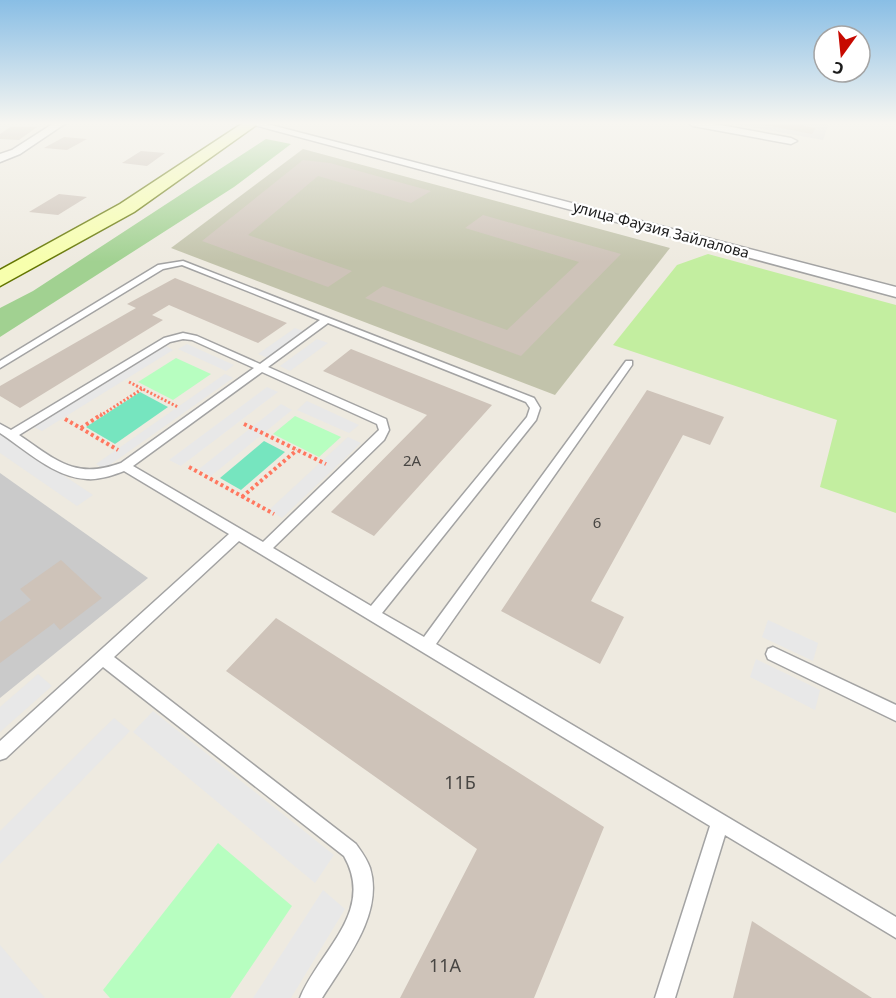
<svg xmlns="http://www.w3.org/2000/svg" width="896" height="998" font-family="'Noto Sans',sans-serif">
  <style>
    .residential { fill: #dad8d8 }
    .religious { fill: #cacaca }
    .construction { fill: #c2c3ab }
    .grass { fill: #c3eea0 }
    .forest { fill: #a1d191 }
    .park { fill: #b7fec0 }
    .pitch { fill: #76e5bf }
    .parking { fill: #e8e8e8 }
    .building { fill: #cec3b9 }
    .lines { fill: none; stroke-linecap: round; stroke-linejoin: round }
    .lane-casing { stroke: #a3a3a3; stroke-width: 3 }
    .street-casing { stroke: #a3a3a3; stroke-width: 3 }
    .secondary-casing { stroke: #637500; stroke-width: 3 }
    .path-far1 { stroke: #ff7860; stroke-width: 3; stroke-dasharray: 2 2; stroke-linecap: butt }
    .path { stroke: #ff7860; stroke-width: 4; stroke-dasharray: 3 3; stroke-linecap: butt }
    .lane { fill: #fff; fill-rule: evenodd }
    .street { fill: #fff; fill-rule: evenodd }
    .secondary { fill: #f7ffad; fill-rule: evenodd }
    .labels { text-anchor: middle; stroke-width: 4.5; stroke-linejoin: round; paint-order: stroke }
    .far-street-label { font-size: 15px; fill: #1c1c1c; stroke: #fff }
    .number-label { font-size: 15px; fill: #484643 }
    .near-number-label { font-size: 18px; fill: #484643 }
  </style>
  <rect width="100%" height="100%" fill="#eeeae0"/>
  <path class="residential" d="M728,123H829L823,140Z"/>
  <path class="religious" d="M0,473L148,578L0,698Z"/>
  <path class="construction" d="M303,149L670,248L555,395L171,248Z"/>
  <path class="grass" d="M708,254L896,305V513L820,487L837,420L613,345L677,265Z"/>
  <path class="forest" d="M266,139L291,144L234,187L0,337V308L33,291Z"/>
  <g class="park">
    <path d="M176,358L211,374L173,400L138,382Z"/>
    <path d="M295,416L341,437L319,457L273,434Z"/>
    <path d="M218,843L292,906L230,998H110L103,990Z"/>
  </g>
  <g class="pitch">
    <path d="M140,392L168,407L115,444L86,427Z"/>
    <path d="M264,441L285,452L241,490L220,478Z"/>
  </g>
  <g class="parking">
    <path d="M295,328L306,332L268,358L258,354Z"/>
    <path d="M317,339L328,343L290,371L280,366Z"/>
    <path d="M187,344L234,365L226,371L178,349Z"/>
    <path d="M166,346L173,350L42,431L34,427Z"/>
    <path d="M225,374L233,378L104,469L96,464Z"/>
    <path d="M267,387L278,392L181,466L169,460Z"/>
    <path d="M307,401L359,425L349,433L297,410Z"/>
    <path d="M281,404L292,410L211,476L199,469Z"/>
    <path d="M0,433L93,495L77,506L0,453Z"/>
    <path d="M348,437L361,443L282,518L269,510Z"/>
    <path d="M768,620L818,643L813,661L762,637Z"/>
    <path d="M756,659L820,690L815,710L750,677Z"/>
    <path d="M38,674L52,686L0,732V707Z"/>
    <path d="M153,711L334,855L315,883L133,732Z"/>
    <path d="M114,718L130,731L0,864V831Z"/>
    <path d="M323,890L345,909L291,998H253Z"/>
    <path d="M0,945L45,998H0Z"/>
  </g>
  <g class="building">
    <path d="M754,123H786L816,128L812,134Z"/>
    <path d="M10,127H37L19,140L0,139V134Z"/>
    <path d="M64,137L87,139L67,150L44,148Z"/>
    <path d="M141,151L165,153L147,166L122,163Z"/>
    <path d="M303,160L330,163L431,191L411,203L318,176L248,235L352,271L328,287L202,241Z"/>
    <path d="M59,194L87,197L58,215L29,212Z"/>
    <path d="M483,215L621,254L521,356L365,298L383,286L507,330L579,262L465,228Z"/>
    <path d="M175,278L287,323L258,343L169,305L152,315L163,320L20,408L0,396V386L136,308L127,304Z"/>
    <path d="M351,349L492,405L374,536L331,512L427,415L323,371Z"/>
    <path d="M647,390L724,417L710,445L683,435L591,601L624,617L600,664L501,611Z"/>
    <path d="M61,560L102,598L60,630L54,623L0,663V622L31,600L20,589Z"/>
    <path d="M276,618L604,827L534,998H400L477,849L226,671Z"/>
    <path d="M752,921L872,998H733Z"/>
  </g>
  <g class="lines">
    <g class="lane-casing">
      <g id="lane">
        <path d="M183,261L534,398L540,408L536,420L382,613L424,637L626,361H632V365L436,644L896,917V938L725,835L675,998H655L710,826L239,541L114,657L356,844C361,851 367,859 370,868C384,914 345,961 322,998H300C319,951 376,912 344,856L103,667L6,758L0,760V741L229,534L124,471C113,475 100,480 87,479C55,478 26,450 0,433V424L11,430L164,338L183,333L197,336L260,364L320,320L182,265L163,269L0,368V361L158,265ZM328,323L526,402L530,408L527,417L371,606L273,548L384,440L389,430L386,419L268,367ZM183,339L192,340L254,368L121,463C75,480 56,460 19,435L170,342ZM262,372L377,424L379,430L263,542L133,466Z"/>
        <path d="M773,647L896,705V721L768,659L766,654L768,649Z"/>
      </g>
    </g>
    <g class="street-casing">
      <g id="street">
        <path d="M54,123H66L20,154L0,162V154L12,150Z"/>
        <path d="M247,123H263L896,287V297Z"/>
        <path d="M688,123H709L791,138L797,141L791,144L693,126Z"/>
      </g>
    </g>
    <g class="secondary-casing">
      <path id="secondary" d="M243,123H259L134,212L0,286V270L120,204Z"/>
    </g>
    <g class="path-far1">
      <path d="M129,382L178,407"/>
      <path d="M100,416L142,389"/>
    </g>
    <g class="path">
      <path d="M65,419L118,450"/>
      <path d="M244,424L326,464"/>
      <path d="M81,428L102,414"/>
      <path d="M189,467L274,514"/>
      <path d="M242,497L297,450"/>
    </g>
    <use href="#lane" class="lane"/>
    <use href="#street" class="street"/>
    <use href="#secondary" class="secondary"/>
  </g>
  <linearGradient id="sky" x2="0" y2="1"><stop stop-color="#89bee5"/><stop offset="0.47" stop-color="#f7f6f1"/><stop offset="1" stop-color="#f7f6f1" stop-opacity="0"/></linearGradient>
  <rect width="896" height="262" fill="url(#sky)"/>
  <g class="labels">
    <g class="far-street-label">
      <text transform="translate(661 230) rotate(15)" y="5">улица Фаузия Зайлалова</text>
    </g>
    <g class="number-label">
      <text x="412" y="466">2А</text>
      <text x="597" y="528">6</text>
    </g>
    <g class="near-number-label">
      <text x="460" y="789">11Б</text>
      <text x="445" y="972">11А</text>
    </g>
  </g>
  <g transform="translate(842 54) rotate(195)"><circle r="28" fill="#ffffff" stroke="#a4a4a4" stroke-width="1.5"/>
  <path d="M0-4.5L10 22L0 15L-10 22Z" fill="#c70900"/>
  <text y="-9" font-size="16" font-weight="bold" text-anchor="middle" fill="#1c1c1c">С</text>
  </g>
</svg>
